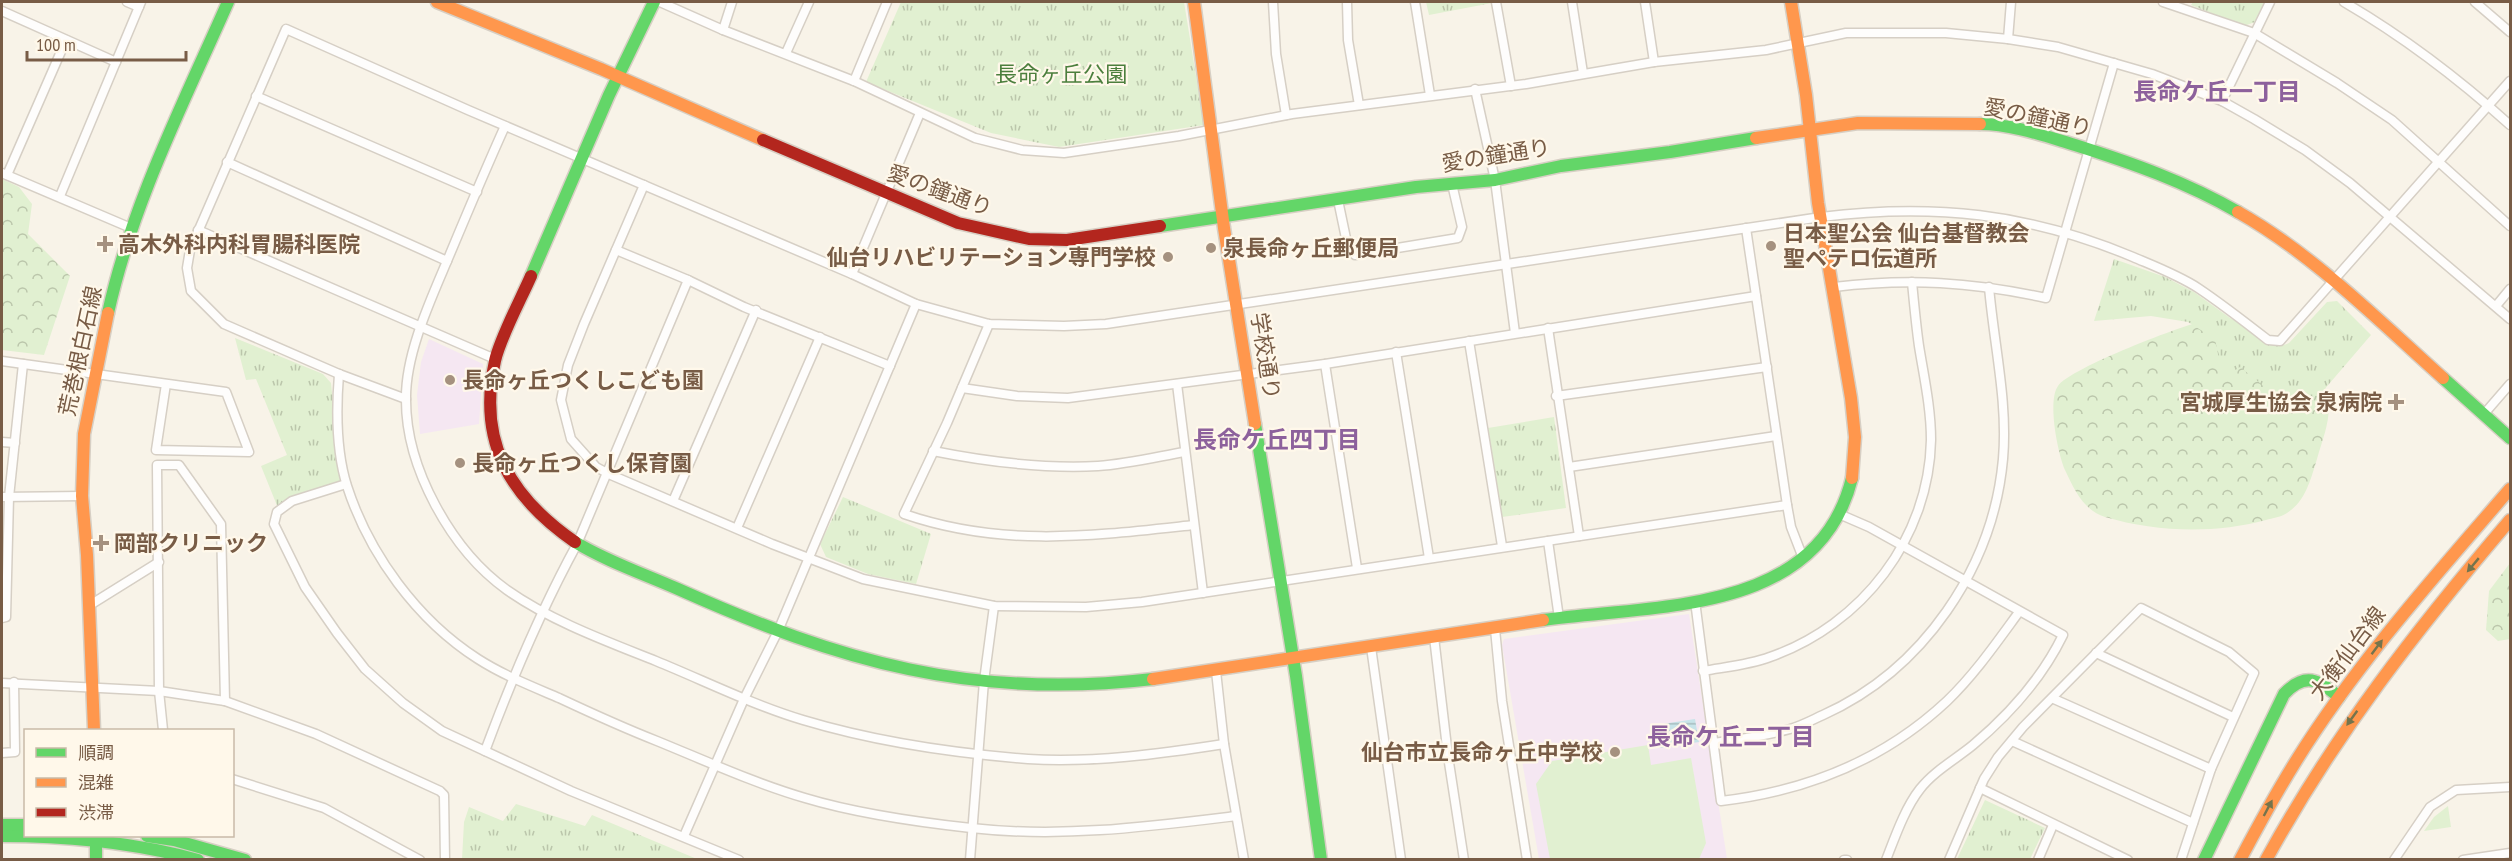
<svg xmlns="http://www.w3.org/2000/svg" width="2512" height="861" font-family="'PT Sans Narrow','Noto Sans JP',sans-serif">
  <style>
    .education { fill: #f5e7f2 }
    .green { fill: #e1f0d1 }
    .forest { fill: url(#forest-crowns) }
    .park { fill: url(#park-tufts) }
    .water { fill: url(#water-rules) }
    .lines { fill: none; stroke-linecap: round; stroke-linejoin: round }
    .street-casing { stroke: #d6cfc5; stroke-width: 11 }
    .fast-casing { stroke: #d7cfc4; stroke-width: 15 }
    .slow-casing { stroke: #d7cfc4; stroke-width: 15 }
    .jam-casing { stroke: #d7cfc4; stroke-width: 15 }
    .street { stroke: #fefdfc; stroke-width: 8 }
    .fast { stroke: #63d668; stroke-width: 12 }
    .slow { stroke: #ff974d; stroke-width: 12 }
    .jam { stroke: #b3261e; stroke-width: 12 }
    .oneway { fill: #74744d }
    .poi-dot { fill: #a5917f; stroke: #fff8ea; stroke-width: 2 }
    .labels { text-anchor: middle; stroke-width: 4.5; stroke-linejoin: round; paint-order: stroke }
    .park-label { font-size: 22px; fill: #4c7f3d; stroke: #fff8ea }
    .street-label { font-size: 22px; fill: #785c46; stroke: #fff8ea }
    .poi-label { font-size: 22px; font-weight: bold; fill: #785c46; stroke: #fff8ea; text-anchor: start }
    .neighbourhood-label { font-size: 24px; font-weight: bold; fill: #8d619c; stroke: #fff8ea }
  </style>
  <defs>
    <pattern id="forest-crowns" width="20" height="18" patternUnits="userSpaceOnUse" patternTransform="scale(1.5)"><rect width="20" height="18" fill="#e1f0d1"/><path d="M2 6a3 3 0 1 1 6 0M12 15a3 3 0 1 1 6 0" fill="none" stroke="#bbc6ab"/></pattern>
    <pattern id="park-tufts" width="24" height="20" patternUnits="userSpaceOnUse" patternTransform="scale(1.5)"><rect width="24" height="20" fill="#e1f0d1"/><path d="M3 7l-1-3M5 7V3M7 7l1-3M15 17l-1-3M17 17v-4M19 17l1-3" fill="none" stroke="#bbc6ab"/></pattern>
    <pattern id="water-rules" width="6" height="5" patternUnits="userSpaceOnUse" patternTransform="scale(1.5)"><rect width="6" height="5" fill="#c8e4e9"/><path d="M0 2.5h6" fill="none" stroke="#a7bcbf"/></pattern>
  </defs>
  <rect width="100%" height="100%" fill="#f8f3e8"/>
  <g class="education">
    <path d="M429,339L483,364L479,424L420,434L417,395L421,362Z"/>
    <path d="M1689,614L1727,859H1539L1502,645L1504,639Z"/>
  </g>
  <path class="green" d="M1648,745L1651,765L1691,758L1706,843L1699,859H1550L1536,784L1552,761Z"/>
  <g class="forest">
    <path d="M2,179L19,187L32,204L28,234L70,276L44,355L2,350Z"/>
    <path d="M2228,318C2234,320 2240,321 2246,323C2265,332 2323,373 2327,392C2333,416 2323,437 2317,459C2311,478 2306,501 2287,513C2282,517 2272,518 2266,520C2214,534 2156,532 2105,517C2083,510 2074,489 2065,470C2058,454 2047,401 2058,386C2070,368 2185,324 2210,319C2216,318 2222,319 2228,318Z"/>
    <path d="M2510,563V639L2498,641L2486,630L2489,591Z"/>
  </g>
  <g class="park">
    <path d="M901,2H1184L1204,125L1059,147L991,133L866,82Z"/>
    <path d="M1426,2H1492V3L1429,15Z"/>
    <path d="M2193,2H2264L2255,22L2244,26L2191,5Z"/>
    <path d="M2114,259L2165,277L2194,292L2273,349L2289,343L2327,302L2337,301L2371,335L2305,412L2265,395V387L2240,367L2226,376L2221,369L2215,339L2188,322L2151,316L2094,321Z"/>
    <path d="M235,338L323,374L331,383L341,481L278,508L261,466L287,455L256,379L246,380Z"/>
    <path d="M1554,417L1566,508L1502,517L1488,428Z"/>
    <path d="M843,497L931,534L916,584L868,574L826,557L820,544Z"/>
    <path d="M1985,800L2045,828L2030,859H1957Z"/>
    <path d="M516,804L585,826L592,815L697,859H462L464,822L469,807L503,821Z"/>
    <path d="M2448,806L2451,827L2424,831L2434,817Z"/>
  </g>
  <path class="water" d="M1695,719L1699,742L1660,748L1656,725Z"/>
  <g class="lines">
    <g class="street-casing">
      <g id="street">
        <path d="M127,2L139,7"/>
        <path d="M660,2L723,30L854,81L975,138L1022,150L1064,153L1179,136L1292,114L1526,84L1654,62L1766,50L1846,33H1946L2008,39L2058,47L2152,74L2222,101L2254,119L2305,150L2350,183L2510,319"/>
        <path d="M1273,2L1276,54L1286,115"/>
        <path d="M1347,2L1348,40L1359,105"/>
        <path d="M1415,2L1430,95"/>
        <path d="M1496,2L1511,86"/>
        <path d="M1572,2L1583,73"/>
        <path d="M1645,2L1654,62"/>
        <path d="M2163,2L2254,33L2337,83L2392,120L2510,226"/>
        <path d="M2344,2C2404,37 2459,79 2510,125"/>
        <path d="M2475,2L2510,32"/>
        <path d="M2,11L116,62"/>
        <path d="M723,30L732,2"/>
        <path d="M2008,39L2011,2"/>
        <path d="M786,53L809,2"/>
        <path d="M854,81L887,2"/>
        <path d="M1475,89L1495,180L1515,333"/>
        <path d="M256,96L477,192"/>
        <path d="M2222,101L2270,2"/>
        <path d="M505,126C486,168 468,211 450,254C432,297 405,353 406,400C406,468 451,550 507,590C551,621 606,641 656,661C705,681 753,705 803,720C876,742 952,753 1028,759C1093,763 1160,754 1224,744"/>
        <path d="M227,162L447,261"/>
        <path d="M2,173L131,228"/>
        <path d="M7,175L66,40"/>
        <path d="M644,185L584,324L568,365L561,400L571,439L596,467L611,475L772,544L863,579L994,606L1086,607L1142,602L1787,505"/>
        <path d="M60,196L141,2"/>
        <path d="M1338,200L1348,248L1355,255L1458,238L1462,227L1452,184"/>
        <path d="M1746,228L1787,505L1791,527L1803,558"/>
        <path d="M198,230L495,359"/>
        <path d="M616,250L688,280L744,307L890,366"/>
        <path d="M852,274L920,113"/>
        <path d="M1834,287C1909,278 1972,282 2046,298L2114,63"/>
        <path d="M2496,306L2510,289"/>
        <path d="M989,324L947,423L904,514C1003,548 1092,536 1194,525"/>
        <path d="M1548,328L1579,536"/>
        <path d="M1469,341L1502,546"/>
        <path d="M1396,352L1429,558"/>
        <path d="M2,361L226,392L249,452L156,450L166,384"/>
        <path d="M1325,364L1357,568"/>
        <path d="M339,374C336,411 336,451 347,486C369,554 417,620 478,659C503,675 531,686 559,698C591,713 624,728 657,741C706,761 754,783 805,798C858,814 916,822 971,828C1061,838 1146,827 1236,816"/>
        <path d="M1177,384L1203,593"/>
        <path d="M962,388L1017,396L1068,398L1325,364L1756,296"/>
        <path d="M1556,396L1767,367"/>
        <path d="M406,399L339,374L224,324L191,291L187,268L190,250L286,29L468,110L852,274L916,304L989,324L1064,326L1106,324L1821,217C1932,203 2029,213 2133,257C2154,266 2178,275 2198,288C2222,304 2245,322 2268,340L2280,341L2510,81"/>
        <path d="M2484,414L2510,384"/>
        <path d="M2,442L15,443"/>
        <path d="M933,451C988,462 1042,469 1098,466C1127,464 1156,457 1184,452"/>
        <path d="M1569,467L1776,436"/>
        <path d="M346,484L292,501L277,512L274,524L305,587L337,633L365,669L403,703L442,731L571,791L739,860"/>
        <path d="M2,497L82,496"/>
        <path d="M673,501L756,310"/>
        <path d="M1839,514L1869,527L2063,635C2042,678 2010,714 1973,745C1956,759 1934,771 1920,789C1905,808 1895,837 1886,860"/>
        <path d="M737,528L820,337"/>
        <path d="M1548,541L1559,618"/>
        <path d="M1695,601L1721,801C1807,791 1883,761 1947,701C1975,674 1997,642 2019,612"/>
        <path d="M90,605L159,562"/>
        <path d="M2,618L6,617L9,497L23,364"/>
        <path d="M1495,629L1502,701L1527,860"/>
        <path d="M1434,637L1448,756L1464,860"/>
        <path d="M1371,647L1401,860"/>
        <path d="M2096,653L2233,717"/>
        <path d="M1216,671L1224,744L1244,860"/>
        <path d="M1703,671C1725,667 1749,665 1770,657C1862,625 1929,538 1931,440C1931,408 1924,377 1919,346C1916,325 1914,303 1912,282"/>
        <path d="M2,683L159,691L225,701L316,734L440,791L444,795L445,860"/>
        <path d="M2054,699L2211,769"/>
        <path d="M163,730L159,691L157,465H179L221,524L225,701"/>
        <path d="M2012,741L2193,823"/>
        <path d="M1714,743C1739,739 1765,736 1790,729C1801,726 1812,720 1823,715C1923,670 1993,568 2003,459C2008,402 1994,345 1989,287"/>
        <path d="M485,751C511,681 541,610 577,544L688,280"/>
        <path d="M2,753L15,752L14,682"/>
        <path d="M232,779L324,808L420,860"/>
        <path d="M1980,788L2128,860"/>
        <path d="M684,836L744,699L778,631L916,304"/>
        <path d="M970,860L984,681L994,606"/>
        <path d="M1844,860H1847"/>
        <path d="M1949,860L1984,779L1998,757L2023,727L2141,608L2229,652L2254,673L2211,769L2181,860"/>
        <path d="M2038,860L2053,825"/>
        <path d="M2394,860L2430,807L2456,790L2510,787"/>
        <path d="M2463,860L2510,853"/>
      </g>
    </g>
    <g class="fast-casing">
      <g id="fast">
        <path d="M1980,124C2012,124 2045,136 2075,145C2132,163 2186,182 2238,212"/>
        <path d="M1160,226L1416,187L1495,180L1561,166L1670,152L1756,138"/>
        <path d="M531,276L609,95L654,2"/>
        <path d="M108,313C132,204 183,104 228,2"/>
        <path d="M2443,378L2510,438"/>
        <path d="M1255,424L1296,676L1321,860"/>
        <path d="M575,542C606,561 644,574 678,589C841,662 973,700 1153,679"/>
        <path d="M1543,620C1655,604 1818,616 1852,478"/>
        <path d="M2,825H26"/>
        <path d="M2,836C69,836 133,842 198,860"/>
        <path d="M96,836V860"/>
        <path d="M147,836L174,840L245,860"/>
        <path d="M2204,860L2284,694C2305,672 2318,679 2339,697"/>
      </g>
    </g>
    <g class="slow-casing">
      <g id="slow">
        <path d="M437,2L601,69L763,140"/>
        <path d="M1194,2L1224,228L1255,424"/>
        <path d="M1791,2L1806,95L1818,203L1851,398L1855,437L1852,478"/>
        <path d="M1756,138L1858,123L1980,124"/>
        <path d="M2238,212C2314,255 2378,320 2443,378"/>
        <path d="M1153,679L1543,620"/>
        <path d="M94,730L87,555L82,496L84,434L108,313"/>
        <path d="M2240,860C2258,826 2276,793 2296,761C2357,663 2435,576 2510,489"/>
        <path d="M2266,860C2335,734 2417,629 2510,520"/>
      </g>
    </g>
    <g class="jam-casing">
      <g id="jam">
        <path d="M763,140L958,223L1029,239L1067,240L1160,226"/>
        <path d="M531,276C521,299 500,338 495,361C477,442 510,497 575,542"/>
      </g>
    </g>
    <use href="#street" class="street"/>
    <use href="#fast" class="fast"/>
    <use href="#slow" class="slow"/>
    <use href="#jam" class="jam"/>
  </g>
  <defs><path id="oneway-solid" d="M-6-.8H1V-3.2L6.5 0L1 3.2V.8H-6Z" transform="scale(1.5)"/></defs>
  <g class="oneway">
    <use href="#oneway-solid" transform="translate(2473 565) rotate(130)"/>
    <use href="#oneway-solid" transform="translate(2377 647) rotate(-53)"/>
    <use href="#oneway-solid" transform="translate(2352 718) rotate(126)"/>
    <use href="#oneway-solid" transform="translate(2268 808) rotate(-62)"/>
  </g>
  <g class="poi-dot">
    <path d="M102 235h6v6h6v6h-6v6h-6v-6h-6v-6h6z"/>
    <circle cx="1771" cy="246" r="6"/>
    <circle cx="1211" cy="248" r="6"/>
    <circle cx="1168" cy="257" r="6"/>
    <circle cx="450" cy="380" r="6"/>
    <path d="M2393 393h6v6h6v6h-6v6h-6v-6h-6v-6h6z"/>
    <circle cx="460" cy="463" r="6"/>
    <path d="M98 534h6v6h6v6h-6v6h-6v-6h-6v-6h6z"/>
    <circle cx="1615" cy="752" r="6"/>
  </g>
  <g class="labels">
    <g class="park-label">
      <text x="1061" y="82">長命ヶ丘公園</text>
    </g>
    <g class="street-label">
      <text transform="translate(2038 117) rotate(12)" y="8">愛の鐘通り</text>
      <text transform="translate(1496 155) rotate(-9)" y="8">愛の鐘通り</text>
      <text transform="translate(940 190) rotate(20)" y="8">愛の鐘通り</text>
      <text transform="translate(80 351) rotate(-78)" y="8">荒巻根白石線</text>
      <text transform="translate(1266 356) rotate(81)" y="8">学校通り</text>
      <text transform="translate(2347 653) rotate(-53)" y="8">大衡仙台線</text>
    </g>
    <g class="poi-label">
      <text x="1783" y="241">日本聖公会 仙台基督教会<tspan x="1783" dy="25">聖ペテロ伝道所</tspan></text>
      <text x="118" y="252">高木外科内科胃腸科医院</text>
      <text x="1223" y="256">泉長命ヶ丘郵便局</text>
      <text x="1156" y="265" text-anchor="end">仙台リハビリテーション専門学校</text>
      <text x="462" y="388">長命ヶ丘つくしこども園</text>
      <text x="2382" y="410" text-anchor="end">宮城厚生協会 泉病院</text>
      <text x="472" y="471">長命ヶ丘つくし保育園</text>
      <text x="114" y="551">岡部クリニック</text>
      <text x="1603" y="760" text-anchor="end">仙台市立長命ヶ丘中学校</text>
    </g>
    <g class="neighbourhood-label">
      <text x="2217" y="100">長命ケ丘一丁目</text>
      <text x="1277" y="448">長命ケ丘四丁目</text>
      <text x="1731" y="745">長命ケ丘二丁目</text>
    </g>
  </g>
  <rect width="2512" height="861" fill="none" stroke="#785c46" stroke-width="6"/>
  <rect x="24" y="729" width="210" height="108" fill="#fff8ea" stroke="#c9baa8" stroke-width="1.5"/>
  <rect x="36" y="748" width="30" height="9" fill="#63d668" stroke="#c9baa8" stroke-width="1.5"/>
  <text x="78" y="759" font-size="18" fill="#785c46">順調</text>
  <rect x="36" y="778" width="30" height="9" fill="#ff974d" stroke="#c9baa8" stroke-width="1.5"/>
  <text x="78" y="789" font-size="18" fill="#785c46">混雑</text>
  <rect x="36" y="808" width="30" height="9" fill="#b3261e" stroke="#c9baa8" stroke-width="1.5"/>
  <text x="78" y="819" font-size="18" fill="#785c46">渋滞</text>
  <path d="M27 51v9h159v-9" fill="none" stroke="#785c46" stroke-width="3"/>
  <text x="36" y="51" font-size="18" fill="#785c46" stroke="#fff8ea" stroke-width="4.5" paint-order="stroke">100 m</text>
</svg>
